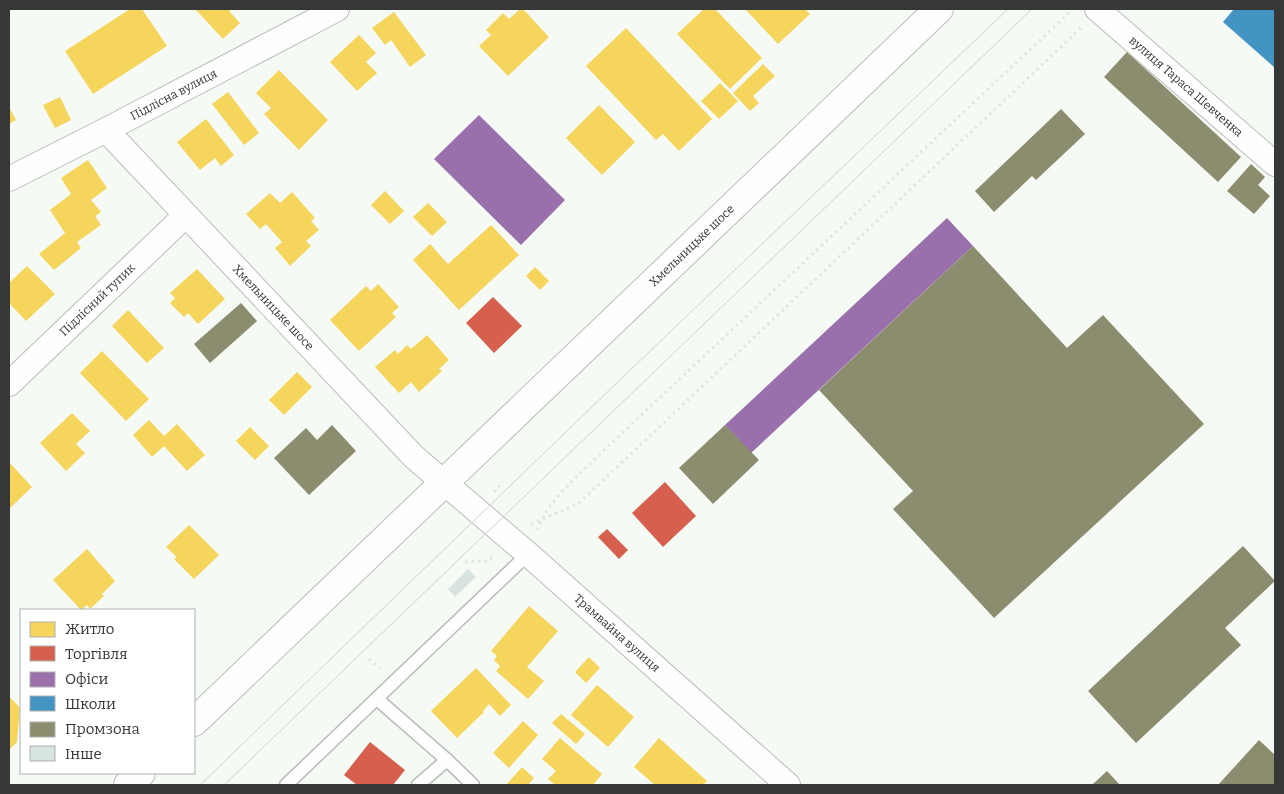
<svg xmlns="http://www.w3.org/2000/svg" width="1284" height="794" font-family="Bitter,serif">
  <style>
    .homes { fill: #f6d55c }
    .shops { fill: #d6604d }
    .offices { fill: #9970ab }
    .schools { fill: #4393c3 }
    .industry { fill: #8c8c6e }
    .building { fill: #d8e4df }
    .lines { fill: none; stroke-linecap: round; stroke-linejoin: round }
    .service-casing { stroke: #babdba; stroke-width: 15 }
    .minor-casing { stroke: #babdba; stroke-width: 26 }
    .primary-casing { stroke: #babdba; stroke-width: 30 }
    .path { stroke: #e3e5e3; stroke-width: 3; stroke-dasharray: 2.5 4; stroke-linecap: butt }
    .service { stroke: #fefefe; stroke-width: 12 }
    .minor { stroke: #fefefe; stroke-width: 24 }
    .primary { stroke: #fefefe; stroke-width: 28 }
    .tram { stroke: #cfd0cf; stroke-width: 1 }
    .labels { text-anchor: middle; stroke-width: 5; stroke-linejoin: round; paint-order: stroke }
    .street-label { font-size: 12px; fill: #353836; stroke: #fff }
  </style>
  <rect width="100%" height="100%" fill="#f5faf5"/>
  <g class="homes">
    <path d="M130,9H142L167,46L93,94L65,51Z"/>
    <path d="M195,9H232L229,11L240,23L223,39Z"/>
    <path d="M520,9H523L549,37L508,76L479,46L491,35L486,30L503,13L509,19Z"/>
    <path d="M704,9H715L762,58L730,89L677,34Z"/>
    <path d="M745,9H805L810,14L778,44Z"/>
    <path d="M394,12L426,55L410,67L391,40L385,45L372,28Z"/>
    <path d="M626,28L712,119L679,151L663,134L656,140L586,66Z"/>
    <path d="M359,35L376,53L366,62L377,73L357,91L330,62Z"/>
    <path d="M763,64L775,76L753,96L759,103L750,111L733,93Z"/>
    <path d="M279,70L328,120L299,150L264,114L271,108L256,93Z"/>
    <path d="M720,83L738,101L719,119L701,101Z"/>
    <path d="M228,92L259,133L244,145L212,104Z"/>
    <path d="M60,97L71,120L55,128L43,105Z"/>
    <path d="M599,105L635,142L602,175L566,138Z"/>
    <path d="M9,107L16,120L9,124Z"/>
    <path d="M206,119L234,155L221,166L215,158L200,170L177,142Z"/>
    <path d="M88,160L107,188L91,200L101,212L95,216L101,225L77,242L81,248L54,270L39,254L65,233L50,210L71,194L61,178Z"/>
    <path d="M385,191L404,211L390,224L371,205Z"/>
    <path d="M292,192L315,218L311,221L319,230L306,241L311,246L290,266L275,248L282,242L266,224L260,229L246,214L270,193L280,203Z"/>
    <path d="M428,203L447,222L432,236L413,217Z"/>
    <path d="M491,225L519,255L459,310L413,260L430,244L448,264Z"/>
    <path d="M27,266L55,294L26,321L9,303V283Z"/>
    <path d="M535,267L549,281L540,290L526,276Z"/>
    <path d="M197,269L225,299L198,324L188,313L184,317L170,303L175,298L170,293Z"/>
    <path d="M378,284L399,307L392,313L396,317L359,351L330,320L366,286L371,291Z"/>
    <path d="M128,310L164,348L147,363L112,326Z"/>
    <path d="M427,335L449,360L439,369L442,371L419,392L411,382L399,393L375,367L395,350L398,354L407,345L411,349Z"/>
    <path d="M102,351L149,399L126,421L80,373Z"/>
    <path d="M297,372L312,387L284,415L269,400Z"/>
    <path d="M72,413L90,431L76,444L85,453L66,471L40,443Z"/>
    <path d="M149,420L164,436L177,424L205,455L187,471L164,446L152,457L133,435Z"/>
    <path d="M250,427L269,446L255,460L236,441Z"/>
    <path d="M9,462L32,487L9,509Z"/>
    <path d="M189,525L219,555L194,579L174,559L177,557L166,547Z"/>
    <path d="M87,549L115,581L102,594L104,596L90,609L87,605L81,610L53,580Z"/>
    <path d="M529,606L558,631L527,667L544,681L528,699L496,671L500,666L494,660L497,656L491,651Z"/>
    <path d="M589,657L600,668L586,683L575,672Z"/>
    <path d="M476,668L511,705L500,716L489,704L483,711L484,712L457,738L431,711Z"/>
    <path d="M597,685L634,717L608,747L571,715Z"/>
    <path d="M9,696L20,708L17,742L9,750Z"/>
    <path d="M561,714L585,734L576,744L552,723Z"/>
    <path d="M523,721L538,735L509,768L493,753Z"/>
    <path d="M560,738L602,774L593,785H555L548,779L556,771L542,759Z"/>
    <path d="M659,738L707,781L703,785H655L634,767Z"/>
    <path d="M522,767L534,778L528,785H506Z"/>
  </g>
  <g class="shops">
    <path d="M493,297L522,326L494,353L466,323Z"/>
    <path d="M665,482L696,516L663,547L632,513Z"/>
    <path d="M607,529L628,550L619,559L598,537Z"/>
    <path d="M370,742L405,770L393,785H357L344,775Z"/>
  </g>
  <g class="offices">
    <path d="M479,115L565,200L521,245L434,159Z"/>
    <path d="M947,218L973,246L751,453L725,425Z"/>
  </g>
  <path class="schools" d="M1234,9H1275V68L1223,22Z"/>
  <g class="industry">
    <path d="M1127,52L1241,157L1218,182L1104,77Z"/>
    <path d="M1061,109L1085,134L1036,180L1032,176L994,212L975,191Z"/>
    <path d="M1251,164L1265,177L1258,185L1270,196L1254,214L1227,191Z"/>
    <path d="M973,246L1067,348L1103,315L1204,424L994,618L893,509L913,491L819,390Z"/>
    <path d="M241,303L257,321L210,363L194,344Z"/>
    <path d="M332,425L356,451L309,495L274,458L306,428L317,440Z"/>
    <path d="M725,425L759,460L713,504L679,468Z"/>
    <path d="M1243,546L1275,581L1225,628L1241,645L1136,743L1088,691Z"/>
    <path d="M1259,740L1275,755V785H1218Z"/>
    <path d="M1107,771L1120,785H1094L1093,784Z"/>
  </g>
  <path class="building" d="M468,569L476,577L455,597L448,589Z"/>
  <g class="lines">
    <g class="service-casing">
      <g id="service">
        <path d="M377,699L447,760L473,785"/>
        <path d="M286,785L528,554"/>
        <path d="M418,785L447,760"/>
      </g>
    </g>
    <g class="minor-casing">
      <g id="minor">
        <path id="s1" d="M1097,9L1275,164"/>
        <path id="s2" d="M106,130L414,457L528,554L788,785"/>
        <path id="s3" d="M9,179L106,130L337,9"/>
        <path id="s4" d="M9,384L186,215"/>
      </g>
    </g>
    <g class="primary-casing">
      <g id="primary">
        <path id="s5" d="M194,722L939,9"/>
        <path d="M128,785L141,773"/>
      </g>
    </g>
    <g class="path">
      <path d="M494,492L503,482"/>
      <path d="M531,524L578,504L1081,28"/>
      <path d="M537,530C549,499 577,477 600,454L1071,11"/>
      <path d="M465,562L488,561L493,557"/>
      <path d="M369,659L380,669"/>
    </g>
    <use href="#service" class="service"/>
    <use href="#minor" class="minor"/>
    <use href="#primary" class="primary"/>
    <g class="tram">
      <path d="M200,785L625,375L1008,9"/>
      <path d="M224,785L1032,9"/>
    </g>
  </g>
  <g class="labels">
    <g class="street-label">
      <text dy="4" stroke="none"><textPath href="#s1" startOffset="118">вулиця Тараса Шевченка</textPath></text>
      <text dy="4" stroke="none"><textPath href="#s3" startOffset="185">Підлісна вулиця</textPath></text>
      <text dy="4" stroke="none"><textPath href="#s5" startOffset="689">Хмельницьке шосе</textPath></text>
      <text dy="4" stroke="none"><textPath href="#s4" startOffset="122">Підлісний тупик</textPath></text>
      <text dy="4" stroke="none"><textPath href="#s2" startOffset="244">Хмельницьке шосе</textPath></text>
      <text dy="4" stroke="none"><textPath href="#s2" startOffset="718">Трамвайна вулиця</textPath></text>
    </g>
  </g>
  <rect width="1284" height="794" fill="none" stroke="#353836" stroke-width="20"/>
  <rect x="20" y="609" width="175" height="165" fill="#ffffff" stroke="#aeafaf"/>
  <rect x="30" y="622" width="25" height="15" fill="#f6d55c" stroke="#aeafaf"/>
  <text x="65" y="634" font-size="15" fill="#353836">Житло</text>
  <rect x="30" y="646" width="25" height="15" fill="#d6604d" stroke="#aeafaf"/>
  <text x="65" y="659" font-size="15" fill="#353836">Торгівля</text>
  <rect x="30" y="672" width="25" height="15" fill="#9970ab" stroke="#aeafaf"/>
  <text x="65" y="684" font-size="15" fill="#353836">Офіси</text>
  <rect x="30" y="696" width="25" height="15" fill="#4393c3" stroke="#aeafaf"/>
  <text x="65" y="709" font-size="15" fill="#353836">Школи</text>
  <rect x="30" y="722" width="25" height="15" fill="#8c8c6e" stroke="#aeafaf"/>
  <text x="65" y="734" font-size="15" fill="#353836">Промзона</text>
  <rect x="30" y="746" width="25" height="15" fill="#d8e4df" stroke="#aeafaf"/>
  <text x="65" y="759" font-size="15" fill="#353836">Інше</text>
</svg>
